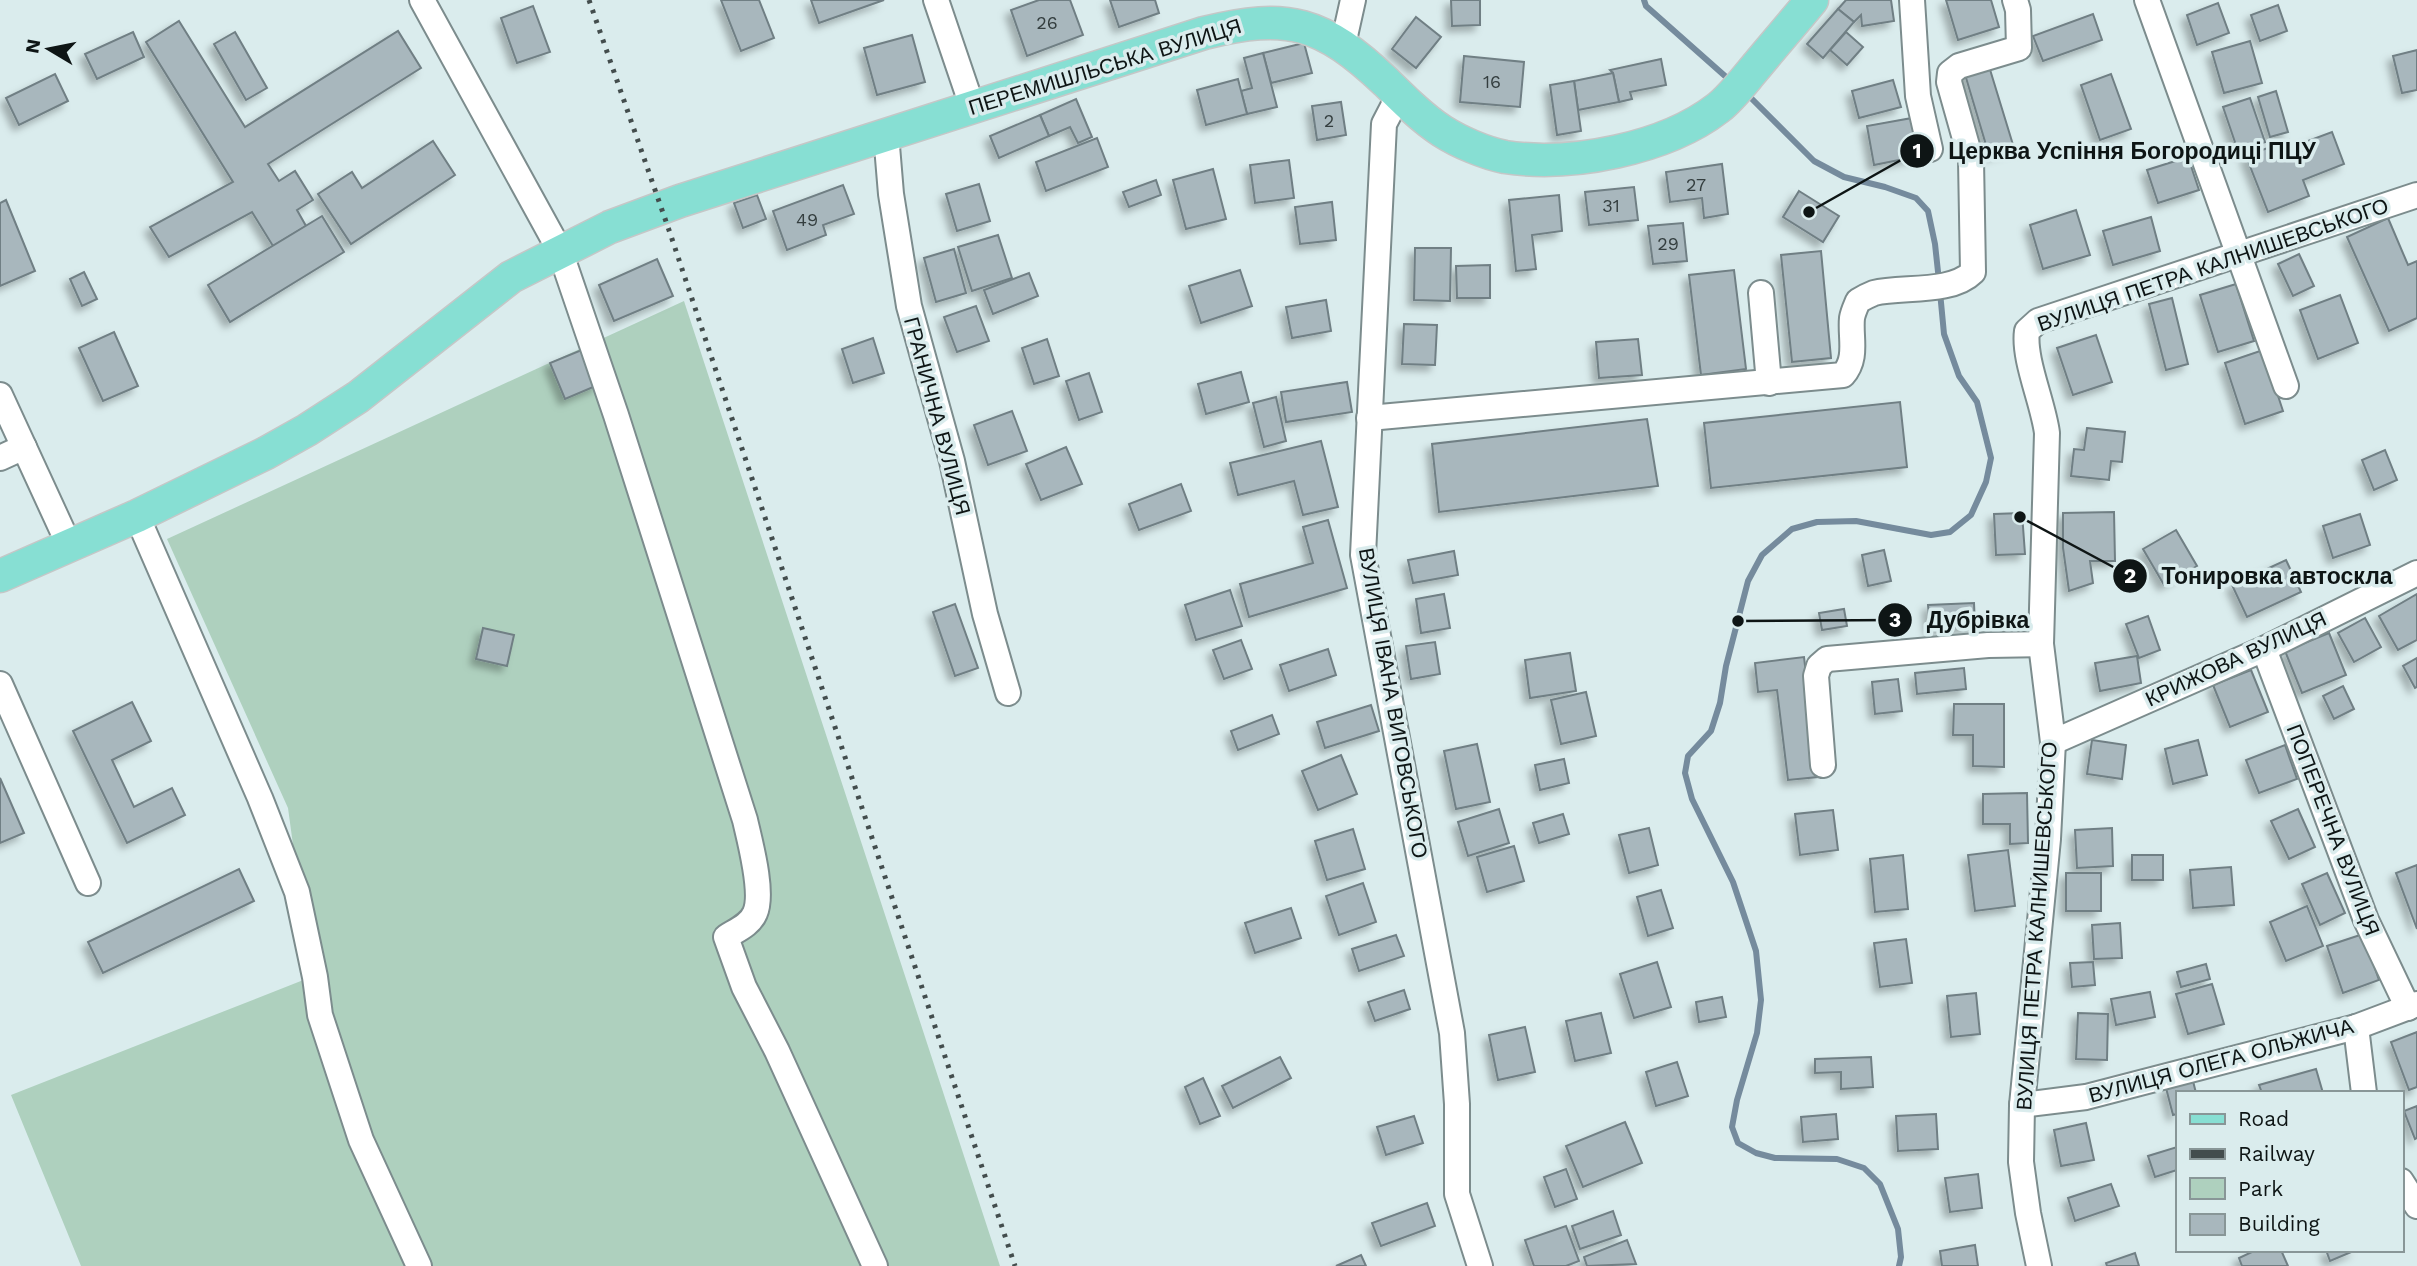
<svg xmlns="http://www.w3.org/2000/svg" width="2417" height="1266" font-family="'Work Sans',sans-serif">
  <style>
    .green { fill: #aed0be }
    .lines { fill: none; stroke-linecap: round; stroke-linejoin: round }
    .stream { stroke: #758b9d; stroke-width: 6 }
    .building { fill: #a8b7bd; stroke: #707f84; stroke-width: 2; filter: url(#shadow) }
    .minor-casing { stroke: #7c8c8d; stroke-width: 28 }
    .major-casing { stroke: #c5c7c7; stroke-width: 35 }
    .minor { stroke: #fff; stroke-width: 24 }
    .major { stroke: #87dfd3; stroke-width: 32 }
    .rail { stroke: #434d4d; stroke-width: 5; stroke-dasharray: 3.5 7; stroke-linecap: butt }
    .labels { text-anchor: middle; stroke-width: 7; stroke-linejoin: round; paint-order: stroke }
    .number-label { font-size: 18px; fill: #343e3f }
    .street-label { font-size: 21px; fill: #0e1515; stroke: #daeced }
    .leader { fill: none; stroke: #0e1515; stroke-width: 2.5 }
    .callout-dot { fill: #0e1515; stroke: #daeced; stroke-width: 2.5 }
    .mark-label { font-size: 21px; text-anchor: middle; font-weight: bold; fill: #fff }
    .callout-label { font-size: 23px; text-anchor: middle; font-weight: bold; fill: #0e1515; stroke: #daeced; stroke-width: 7; stroke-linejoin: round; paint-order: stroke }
  </style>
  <defs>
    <filter id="shadow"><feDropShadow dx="-5.5" dy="5.5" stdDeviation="3.5" flood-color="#0004"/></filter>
  </defs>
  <rect width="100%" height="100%" fill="#daeced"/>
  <path class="green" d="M684,301L1000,1266H81L11,1095L311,977L288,808L167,539Z"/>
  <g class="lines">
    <g class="stream">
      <path d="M1644,0L1646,6L1725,76"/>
      <path d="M1752,99L1814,161L1844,177L1885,187L1916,198L1928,211L1935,244L1939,281"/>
      <path d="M1899,1266L1901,1257L1898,1229L1880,1184L1864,1168L1837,1159L1775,1158L1756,1153L1738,1143L1732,1127L1737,1100L1757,1033L1761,1000L1756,951L1733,882L1692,799L1685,773L1688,756L1711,731L1720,703L1726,666L1748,581L1762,555L1792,529L1817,522L1856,521L1931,535L1950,532L1971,515L1986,482L1991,458L1977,402L1959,376L1944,334L1940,292"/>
    </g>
  </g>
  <g class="building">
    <path d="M721,0H759L774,38L741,51Z"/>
    <path d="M811,0H884L819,23Z"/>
    <path d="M1039,0H1070L1083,35L1027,56L1011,10Z"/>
    <path d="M1110,0H1155L1159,13L1119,27Z"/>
    <path d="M1451,0H1480V25L1452,26Z"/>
    <path d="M1846,0H1891L1894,21L1862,26L1861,15L1854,22L1838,9Z"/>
    <path d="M1946,0H1991L1999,27L1958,40Z"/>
    <path d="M2218,3L2229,33L2197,45L2187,15Z"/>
    <path d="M2278,5L2287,31L2260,41L2251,15Z"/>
    <path d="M533,6L550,52L517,63L501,18Z"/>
    <path d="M1838,9L1854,22L1823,58L1807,44Z"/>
    <path d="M2093,14L2102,40L2043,61L2033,36Z"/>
    <path d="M1416,17L1441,37L1416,68L1392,49Z"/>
    <path d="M179,21L245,127L398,31L421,68L268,164L279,181L295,171L313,200L297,210L306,226L273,246L252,212L169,257L150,227L233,182L146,42Z"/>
    <path d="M133,32L144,57L97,79L85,54Z"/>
    <path d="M235,32L267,88L246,100L214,44Z"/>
    <path d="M1846,32L1863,47L1847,65L1830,50Z"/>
    <path d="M912,35L925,82L877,95L864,48Z"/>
    <path d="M2250,41L2262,83L2224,93L2212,52Z"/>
    <path d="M1304,43L1312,73L1271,83L1263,53Z"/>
    <path d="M2417,50V90L2402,93L2393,56Z"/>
    <path d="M1263,53L1277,107L1247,114L1241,91L1252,88L1244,58Z"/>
    <path d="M1464,56L1524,62L1520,107L1460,102Z"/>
    <path d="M1661,59L1666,85L1630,92L1632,99L1619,102L1613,73L1610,70Z"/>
    <path d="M1988,63L2014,148L1989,155L1964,71Z"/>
    <path d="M1613,73L1619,102L1578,110L1574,81Z"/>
    <path d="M55,74L68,101L19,125L6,98Z"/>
    <path d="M2111,74L2131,129L2100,140L2081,85Z"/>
    <path d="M1238,79L1247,114L1206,125L1197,90Z"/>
    <path d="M1893,80L1901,107L1859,118L1852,91Z"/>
    <path d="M1574,81L1581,131L1557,135L1550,85Z"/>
    <path d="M2276,91L2288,132L2270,137L2258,97Z"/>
    <path d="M2250,98L2265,142L2238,151L2223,107Z"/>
    <path d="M1076,99L1092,137L1078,143L1070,127L1049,136L1040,115Z"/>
    <path d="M1341,102L1346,135L1317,140L1312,106Z"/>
    <path d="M1040,115L1049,136L999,158L990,136Z"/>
    <path d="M1912,118L1919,156L1874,165L1867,126Z"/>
    <path d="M2332,132L2344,164L2303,180L2309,196L2268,212L2246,156L2289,140L2292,147Z"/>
    <path d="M1097,138L1108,167L1046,191L1036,162Z"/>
    <path d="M433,141L455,175L351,244L318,194L352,172L362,188Z"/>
    <path d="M2188,157L2199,190L2158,203L2147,170Z"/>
    <path d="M1289,160L1294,198L1255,203L1250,165Z"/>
    <path d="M1722,164L1728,214L1704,218L1702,198L1670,202L1666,172Z"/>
    <path d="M1213,169L1226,219L1186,229L1173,180Z"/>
    <path d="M1156,180L1161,195L1129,207L1123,192Z"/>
    <path d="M979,184L990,221L957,231L946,194Z"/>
    <path d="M843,185L854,214L823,225L826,235L787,250L773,211Z"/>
    <path d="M1634,187L1638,220L1589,225L1585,192Z"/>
    <path d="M1799,191L1839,216L1823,242L1783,217Z"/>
    <path d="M757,195L766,219L743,228L734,203Z"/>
    <path d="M1559,195L1562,231L1532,235L1536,269L1516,271L1509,200Z"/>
    <path d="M6,200L35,271L0,286V203Z"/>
    <path d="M1332,202L1336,240L1300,244L1295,207Z"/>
    <path d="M2076,210L2090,255L2043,269L2030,225Z"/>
    <path d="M322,216L344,252L230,322L208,285Z"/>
    <path d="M2151,217L2160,251L2113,265L2103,231Z"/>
    <path d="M2388,218L2408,265L2417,261V318L2389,331L2347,237Z"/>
    <path d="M1683,223L1687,261L1653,264L1648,226Z"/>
    <path d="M998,235L1012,278L972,291L958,247Z"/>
    <path d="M1415,248H1451L1450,301L1414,300Z"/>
    <path d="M954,249L966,293L936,302L924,258Z"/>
    <path d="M1821,251L1831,358L1792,362L1781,255Z"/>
    <path d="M2299,254L2314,286L2293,296L2278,264Z"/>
    <path d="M657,259L673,296L614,321L599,285Z"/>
    <path d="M1490,265V298H1457L1456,266Z"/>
    <path d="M1240,270L1252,306L1201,323L1189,286Z"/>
    <path d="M1734,270L1746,369L1701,375L1689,275Z"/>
    <path d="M84,272L97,299L82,306L70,279Z"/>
    <path d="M1029,273L1038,296L993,314L984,290Z"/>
    <path d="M2236,284L2254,341L2218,352L2200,295Z"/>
    <path d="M2340,295L2358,343L2318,359L2300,310Z"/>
    <path d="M2172,298L2188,364L2166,370L2149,304Z"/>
    <path d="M1326,300L1331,331L1292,338L1286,307Z"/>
    <path d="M976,306L989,341L957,352L944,317Z"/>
    <path d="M1404,324L1437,325L1435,365L1402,364Z"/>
    <path d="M114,332L138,386L103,401L79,348Z"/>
    <path d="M2096,335L2112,382L2073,395L2057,348Z"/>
    <path d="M873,338L884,373L853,383L842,349Z"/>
    <path d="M1047,339L1059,376L1034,384L1022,348Z"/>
    <path d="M1638,339L1642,375L1599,378L1596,342Z"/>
    <path d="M584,349L598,385L565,399L550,363Z"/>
    <path d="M2263,350L2283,411L2245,424L2225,363Z"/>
    <path d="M1241,372L1249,402L1206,414L1198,384Z"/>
    <path d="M1089,373L1102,412L1079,420L1066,381Z"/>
    <path d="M1347,382L1352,412L1286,422L1281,392Z"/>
    <path d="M1276,397L1286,441L1264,447L1253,403Z"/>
    <path d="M1900,402L1907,467L1711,488L1704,423Z"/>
    <path d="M1012,411L1027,451L988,465L974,425Z"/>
    <path d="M1647,419L1658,486L1439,512L1432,444Z"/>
    <path d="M2087,428L2125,432L2122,462L2111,461L2109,480L2071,476L2074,449L2084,450Z"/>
    <path d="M1321,441L1338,507L1303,515L1294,481L1238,495L1230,463Z"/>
    <path d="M1066,447L1082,484L1041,500L1026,464Z"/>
    <path d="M2385,450L2397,480L2374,490L2362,460Z"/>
    <path d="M1181,484L1191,511L1139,530L1129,504Z"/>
    <path d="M2114,512L2115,561H2090L2093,583L2069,591L2063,548V513Z"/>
    <path d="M2022,513L2025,554L1996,555L1994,514Z"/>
    <path d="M2360,514L2370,545L2333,558L2323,526Z"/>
    <path d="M1328,520L1347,588L1249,617L1240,584L1313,563L1303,527Z"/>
    <path d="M2176,530L2197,566L2164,585L2143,549Z"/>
    <path d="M1884,550L1891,581L1868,586L1862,555Z"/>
    <path d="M1454,551L1458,575L1413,583L1408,560Z"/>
    <path d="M2286,560L2301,592L2247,617L2232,585Z"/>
    <path d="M1230,590L1242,626L1196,640L1185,605Z"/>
    <path d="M1444,594L1450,628L1421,633L1416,599Z"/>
    <path d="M2417,594V640L2398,650L2379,616Z"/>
    <path d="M1974,603L1975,626L1930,629L1928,605Z"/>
    <path d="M955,604L978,668L955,676L933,612Z"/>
    <path d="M1844,609L1847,626L1822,630L1819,613Z"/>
    <path d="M2148,616L2160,650L2139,658L2126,624Z"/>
    <path d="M2365,618L2381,647L2354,662L2338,633Z"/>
    <path d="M483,628L514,635L507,666L476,659Z"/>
    <path d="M2329,633L2346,675L2302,693L2285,651Z"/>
    <path d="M1241,640L1252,669L1224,679L1213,650Z"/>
    <path d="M1435,642L1440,674L1411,679L1406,646Z"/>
    <path d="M1328,649L1336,675L1289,691L1280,665Z"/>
    <path d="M1570,653L1576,691L1530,698L1525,660Z"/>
    <path d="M2137,656L2141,683L2100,691L2095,663Z"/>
    <path d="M1804,657L1818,777L1788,780L1777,690L1758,692L1755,663Z"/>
    <path d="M2417,658V687L2415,688L2403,666Z"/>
    <path d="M1964,668L1966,689L1917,694L1915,673Z"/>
    <path d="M2251,670L2268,712L2230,727L2213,685Z"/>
    <path d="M1898,679L1902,711L1875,714L1872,682Z"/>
    <path d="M2343,686L2354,709L2334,719L2323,696Z"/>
    <path d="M1586,692L1596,736L1561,744L1551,700Z"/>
    <path d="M132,702L151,741L112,760L134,807L172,788L185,815L127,843L73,731Z"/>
    <path d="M1954,704H2004V767L1973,766V735H1953Z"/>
    <path d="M1371,705L1379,731L1325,748L1317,722Z"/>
    <path d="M1272,715L1279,734L1238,750L1231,731Z"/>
    <path d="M2092,740L2126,745L2122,779L2087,774Z"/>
    <path d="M2198,740L2207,775L2173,784L2165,749Z"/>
    <path d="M1477,744L1490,802L1456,809L1444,751Z"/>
    <path d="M2285,745L2297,779L2259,793L2246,760Z"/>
    <path d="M1341,755L1357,794L1318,810L1302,771Z"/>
    <path d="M1564,759L1569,783L1540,790L1535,765Z"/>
    <path d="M0,778L24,833L0,843Z"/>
    <path d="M2027,793L2028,843L2010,844V824H1983V794Z"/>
    <path d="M1499,809L1509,843L1468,856L1458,822Z"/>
    <path d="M2298,809L2315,847L2289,859L2271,821Z"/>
    <path d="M1833,810L1838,850L1800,855L1795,814Z"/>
    <path d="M1563,814L1569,834L1539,843L1533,823Z"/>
    <path d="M1649,828L1658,865L1629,873L1619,835Z"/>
    <path d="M2112,828L2113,866L2077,868L2075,830Z"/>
    <path d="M1353,829L1365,869L1327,880L1315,841Z"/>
    <path d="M1514,846L1524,881L1487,892L1477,857Z"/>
    <path d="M2008,850L2015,906L1975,911L1968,855Z"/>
    <path d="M1903,855L1908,909L1875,912L1870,859Z"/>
    <rect x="2132" y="855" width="31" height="25"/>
    <path d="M2417,865V929L2396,873Z"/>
    <path d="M2231,867L2234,905L2193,908L2190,870Z"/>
    <path d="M239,869L254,901L103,973L88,942Z"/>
    <rect x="2066" y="873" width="35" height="38"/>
    <path d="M2327,873L2345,913L2320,925L2302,884Z"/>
    <path d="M1363,883L1376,922L1339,935L1326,896Z"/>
    <path d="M1661,890L1673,928L1648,936L1637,897Z"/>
    <path d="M2307,906L2323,946L2286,961L2270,922Z"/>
    <path d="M1291,908L1301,938L1255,953L1245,923Z"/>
    <path d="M2120,923L2122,958L2094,959L2092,925Z"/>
    <path d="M2363,934L2379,980L2343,993L2327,946Z"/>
    <path d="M1396,935L1404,956L1359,971L1352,949Z"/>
    <path d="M1906,939L1912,983L1880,987L1874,943Z"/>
    <path d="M1657,962L1671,1007L1634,1018L1620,974Z"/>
    <path d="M2093,962L2095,985L2072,987L2070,963Z"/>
    <path d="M2206,964L2210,979L2181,987L2177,972Z"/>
    <path d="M2212,984L2224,1024L2188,1034L2176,994Z"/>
    <path d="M1404,990L1410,1009L1375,1021L1368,1002Z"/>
    <path d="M2150,992L2155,1017L2116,1025L2111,999Z"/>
    <path d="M1976,993L1980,1034L1951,1037L1947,996Z"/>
    <path d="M1722,997L1726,1017L1699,1022L1696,1002Z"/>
    <path d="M1601,1013L1611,1053L1575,1061L1566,1021Z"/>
    <path d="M2078,1013L2108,1014L2107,1060L2076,1059Z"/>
    <path d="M1525,1027L1535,1072L1498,1080L1489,1035Z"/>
    <path d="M2417,1032V1087L2409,1090L2391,1042Z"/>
    <path d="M1280,1057L1291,1078L1233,1108L1222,1086Z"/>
    <path d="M1871,1057L1873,1087L1841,1089V1072L1815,1073V1059Z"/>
    <path d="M1677,1062L1688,1096L1656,1106L1646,1072Z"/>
    <path d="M2316,1069L2323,1093H2262L2259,1085Z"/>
    <path d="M1203,1078L1220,1116L1200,1124L1185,1087Z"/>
    <path d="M2193,1081L2196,1093H2177V1114L2173,1115L2166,1088Z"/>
    <path d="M2417,1106V1138L2415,1139L2404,1111Z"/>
    <path d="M1836,1114L1838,1139L1803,1142L1801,1117Z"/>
    <path d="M1936,1114L1938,1149L1898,1151L1896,1116Z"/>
    <path d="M1414,1116L1423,1143L1386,1155L1377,1127Z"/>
    <path d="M1625,1122L1642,1163L1583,1187L1566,1146Z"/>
    <path d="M2086,1123L2094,1160L2061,1166L2054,1130Z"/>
    <path d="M2177,1147V1170L2155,1177L2148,1156Z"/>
    <path d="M1566,1169L1577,1199L1555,1207L1544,1177Z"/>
    <path d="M1978,1174L1982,1208L1950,1212L1945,1178Z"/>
    <path d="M2111,1184L2119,1206L2075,1221L2068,1198Z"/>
    <path d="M1427,1203L1435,1226L1381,1246L1372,1223Z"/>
    <path d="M1613,1211L1621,1235L1580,1249L1572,1226Z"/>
    <path d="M1566,1226L1579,1261L1566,1266H1534L1525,1240Z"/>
    <path d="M1627,1240L1636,1264L1587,1266L1584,1257Z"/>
    <path d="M1975,1245L1978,1266H1942L1940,1251Z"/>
    <path d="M2256,1250H2281L2288,1266H2242L2239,1258Z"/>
    <path d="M2326,1250H2356L2330,1261Z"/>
    <path d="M2135,1253L2139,1266H2107L2106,1263Z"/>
    <path d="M1361,1255L1366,1266H1336Z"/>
  </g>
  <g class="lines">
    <g class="minor-casing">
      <g id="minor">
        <path d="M422,0L560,251L616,415L745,820C750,842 764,893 755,913C750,925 737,930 726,937L744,987L777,1051L875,1266"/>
        <path d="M936,0L972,106"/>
        <path d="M1912,0L1918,96L1930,149"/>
        <path d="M2147,0L2286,386"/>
        <path d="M1343,45L1353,0"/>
        <path d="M1399,95L1384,124L1363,555L1452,1033L1457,1104V1194L1480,1266"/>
        <path d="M886,134L891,194L909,306L952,461L985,614L1008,693"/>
        <path d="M1761,293L1769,383"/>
        <path d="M0,395L69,545"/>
        <path d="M1369,418L1843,375C1858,358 1850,338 1852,318C1853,312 1856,306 1858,301C1863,298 1869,295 1874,293C1902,286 1951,294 1973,272L1971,160L1949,82L1950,73L1959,66L2019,48L2018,10L2015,0"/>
        <path d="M0,458L24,447"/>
        <path d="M137,516L260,798L297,892L315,977L320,1015L361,1140L419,1266"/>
        <path d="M2264,649L2366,920L2408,1008"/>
        <path d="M0,684L88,883"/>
        <path d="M2053,742L2264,649L2417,573"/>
        <path d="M1823,765L1816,676L1819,666L1827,659L1988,645L2041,644"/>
        <path d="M2356,1027L2364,1093"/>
        <path d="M2022,1105L2086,1097L2356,1027L2417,1004"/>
        <path d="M2401,1181L2417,1206"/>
        <path d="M2039,1266L2028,1213L2021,1162L2022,1105L2048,839L2053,742L2041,644L2047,433C2043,402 2023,359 2027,331L2038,321L2417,195"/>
      </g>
    </g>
    <g class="major-casing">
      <path id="major" d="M0,576L137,516L266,453L307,430L358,397L511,277L610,227L680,201L1204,33C1289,12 1322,22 1386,82C1403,99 1422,118 1442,131C1459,142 1485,153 1505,157C1571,167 1665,149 1718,108C1731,98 1743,82 1754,69C1773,46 1793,23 1812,0"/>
    </g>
    <use href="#minor" class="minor"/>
    <use href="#major" class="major"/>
    <path class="rail" d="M589,0L670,233L1015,1266"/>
  </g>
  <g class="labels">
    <g class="number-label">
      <text x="1047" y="29">26</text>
      <text x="1492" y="88">16</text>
      <text x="1329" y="127">2</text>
      <text x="1696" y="191">27</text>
      <text x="1611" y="212">31</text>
      <text x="807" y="226">49</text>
      <text x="1668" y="250">29</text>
    </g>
    <g class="street-label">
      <text transform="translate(1105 67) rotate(-17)" y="7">ПЕРЕМИШЛЬСЬКА ВУЛИЦЯ</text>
      <text transform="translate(2213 265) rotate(-19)" y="7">ВУЛИЦЯ ПЕТРА КАЛНИШЕВСЬКОГО</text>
      <text transform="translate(937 416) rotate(75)" y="7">ГРАНИЧНА ВУЛИЦЯ</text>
      <text transform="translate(2236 659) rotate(-25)" y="7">КРИЖОВА ВУЛИЦЯ</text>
      <text transform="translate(1393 703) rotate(80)" y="7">ВУЛИЦЯ ІВАНА ВИГОВСЬКОГО</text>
      <text transform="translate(2333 830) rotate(69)" y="7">ПОПЕРЕЧНА ВУЛИЦЯ</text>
      <text transform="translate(2037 926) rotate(-86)" y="7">ВУЛИЦЯ ПЕТРА КАЛНИШЕВСЬКОГО</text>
      <text transform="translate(2221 1061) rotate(-15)" y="7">ВУЛИЦЯ ОЛЕГА ОЛЬЖИЧА</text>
    </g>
  </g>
  <path class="leader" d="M1809 212L1917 151M2020 517L2130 576M1738 621L1895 620"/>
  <g class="callout-dot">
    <circle cx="1809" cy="212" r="7"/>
    <circle cx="2020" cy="517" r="7"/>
    <circle cx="1738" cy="621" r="7"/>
    <circle cx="1917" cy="151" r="18"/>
    <circle cx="2130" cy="576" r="18"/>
    <circle cx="1895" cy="620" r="18"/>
  </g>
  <g class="mark-label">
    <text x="1917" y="158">1</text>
    <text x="2130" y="583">2</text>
    <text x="1895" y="627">3</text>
  </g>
  <g class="callout-label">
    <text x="2132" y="159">Церква Успіння Богородиці ПЦУ</text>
    <text x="2277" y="584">Тонировка автоскла</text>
    <text x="1978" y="628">Дубрівка</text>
  </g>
  <rect x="2176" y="1091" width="228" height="161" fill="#daeced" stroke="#889697" stroke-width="2"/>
  <rect x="2190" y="1114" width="35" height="10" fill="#87dfd3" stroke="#889697" stroke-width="2"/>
  <text x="2238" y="1126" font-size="21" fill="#0e1515">Road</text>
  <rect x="2190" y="1149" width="35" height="10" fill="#434d4d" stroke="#889697" stroke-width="2"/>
  <text x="2238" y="1161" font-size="21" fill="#0e1515">Railway</text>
  <rect x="2190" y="1178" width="35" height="21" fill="#aed0be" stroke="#889697" stroke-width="2"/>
  <text x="2238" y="1196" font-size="21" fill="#0e1515">Park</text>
  <rect x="2190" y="1214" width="35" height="21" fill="#a8b7bd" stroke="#889697" stroke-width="2"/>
  <text x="2238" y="1231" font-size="21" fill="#0e1515">Building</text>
  <g transform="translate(49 49) rotate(280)" stroke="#daeced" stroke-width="5" paint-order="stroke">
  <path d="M0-5L12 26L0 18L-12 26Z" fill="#0e1515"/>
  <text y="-10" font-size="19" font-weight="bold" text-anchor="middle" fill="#0e1515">N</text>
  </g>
</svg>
